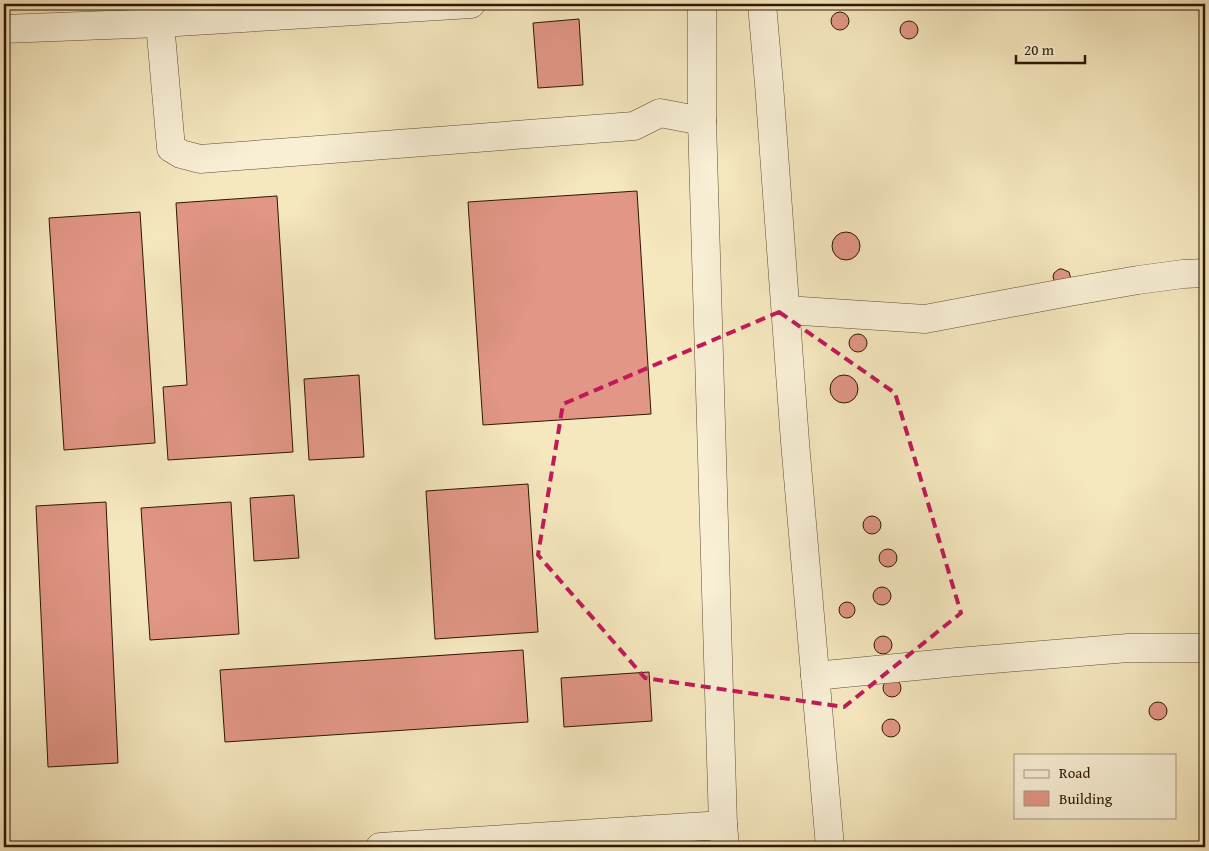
<svg xmlns="http://www.w3.org/2000/svg" width="1209" height="851" font-family="'Gentium Book Plus',serif">
  <style>
    .building { fill: #e19686; stroke: #2e1700 }
    .lines { fill: none; stroke-linecap: round; stroke-linejoin: round }
    .minor-casing { stroke: #604b30; stroke-width: 29 }
    .minor { stroke: #f8efd5; stroke-width: 28 }
    .marked { fill: none; stroke: #c2185b; stroke-width: 4; stroke-dasharray: 10 6; stroke-linejoin: round }
  </style>
  <rect width="100%" height="100%" fill="#f5e7be"/>
  <filter id="stains"><feTurbulence type="fractalNoise" baseFrequency=".004" numOctaves="4"/><feColorMatrix values="0 0 0 0 .2 0 0 0 0 .09 0 0 0 0 .02 0 0 0 .5 -.17"/></filter>
  <radialGradient id="worn" r=".72"><stop offset=".6" stop-color="#630" stop-opacity="0"/><stop offset="1" stop-color="#630" stop-opacity=".3"/></radialGradient>
  <g class="building">
    <circle cx="840" cy="21" r="9"/>
    <path d="M579,19L583,85L538,88L533,23Z"/>
    <circle cx="909" cy="30" r="9"/>
    <path d="M637,191L651,414L483,425L468,202Z"/>
    <path d="M277,196L293,452L168,460L163,387L187,385L176,203Z"/>
    <path d="M140,212L155,443L64,450L49,218Z"/>
    <circle cx="846" cy="246" r="14"/>
    <path d="M1059,269H1062L1069,272L1071,279L1055,283L1053,277L1054,273Z"/>
    <circle cx="858" cy="343" r="9"/>
    <circle cx="844" cy="389" r="14"/>
    <path d="M359,375L364,457L309,460L304,379Z"/>
    <path d="M528,484L538,632L435,639L426,491Z"/>
    <path d="M294,495L299,558L254,561L250,498Z"/>
    <path d="M106,502L118,763L48,767L36,506Z"/>
    <path d="M231,502L239,634L150,640L141,508Z"/>
    <circle cx="872" cy="525" r="9"/>
    <circle cx="888" cy="558" r="9"/>
    <circle cx="882" cy="596" r="9"/>
    <circle cx="847" cy="610" r="8"/>
    <circle cx="883" cy="645" r="9"/>
    <path d="M523,650L528,722L225,742L220,670Z"/>
    <path d="M649,672L652,721L564,727L561,678Z"/>
    <circle cx="892" cy="688" r="9"/>
    <circle cx="1158" cy="711" r="9"/>
    <circle cx="891" cy="728" r="9"/>
  </g>
  <g class="lines">
    <g class="minor-casing">
      <g id="minor">
        <path d="M702,4V121L723,825L725,847"/>
        <path d="M762,4L769,84L795,442L830,847"/>
        <path d="M160,23L171,148L181,154L200,159L634,126L660,113L702,121"/>
        <path d="M4,29L160,23L471,4"/>
        <path d="M786,310L925,319L1069,292L1138,280L1183,274L1205,273"/>
        <path d="M815,676L957,662L1128,648H1205"/>
        <path d="M380,847L723,825"/>
      </g>
    </g>
    <use href="#minor" class="minor"/>
  </g>
  <path class="marked" d="M779,312L895,393L961,613L844,707L645,678L538,555L563,404Z"/>
  <rect width="1209" height="851" fill="none" stroke="#f5e7be" stroke-width="20"/>
  <rect x="5" y="5" width="1199" height="841" fill="none" stroke="#2e1700" stroke-width="2.5"/>
  <rect x="10" y="10" width="1189" height="831" fill="none" stroke="#2e1700"/>
  <rect x="1014" y="754" width="162" height="65" fill="#f8efd5" stroke="#a79980"/>
  <rect x="1024" y="770" width="25" height="8" fill="#f8efd5" stroke="#a79980"/>
  <text x="1059" y="778" font-size="15" fill="#2e1700">Road</text>
  <rect x="1024" y="791" width="25" height="15" fill="#e19686" stroke="#a79980"/>
  <text x="1059" y="804" font-size="15" fill="#2e1700">Building</text>
  <path d="M1016 55v8h69v-8" fill="none" stroke="#2e1700" stroke-width="2.5"/>
  <text x="1024" y="55" font-size="15" fill="#2e1700" stroke="#f8efd5" stroke-width="4" paint-order="stroke">20 m</text>
  <rect width="100%" height="100%" filter="url(#stains)"/>
  <rect width="100%" height="100%" fill="url(#worn)"/>
</svg>
